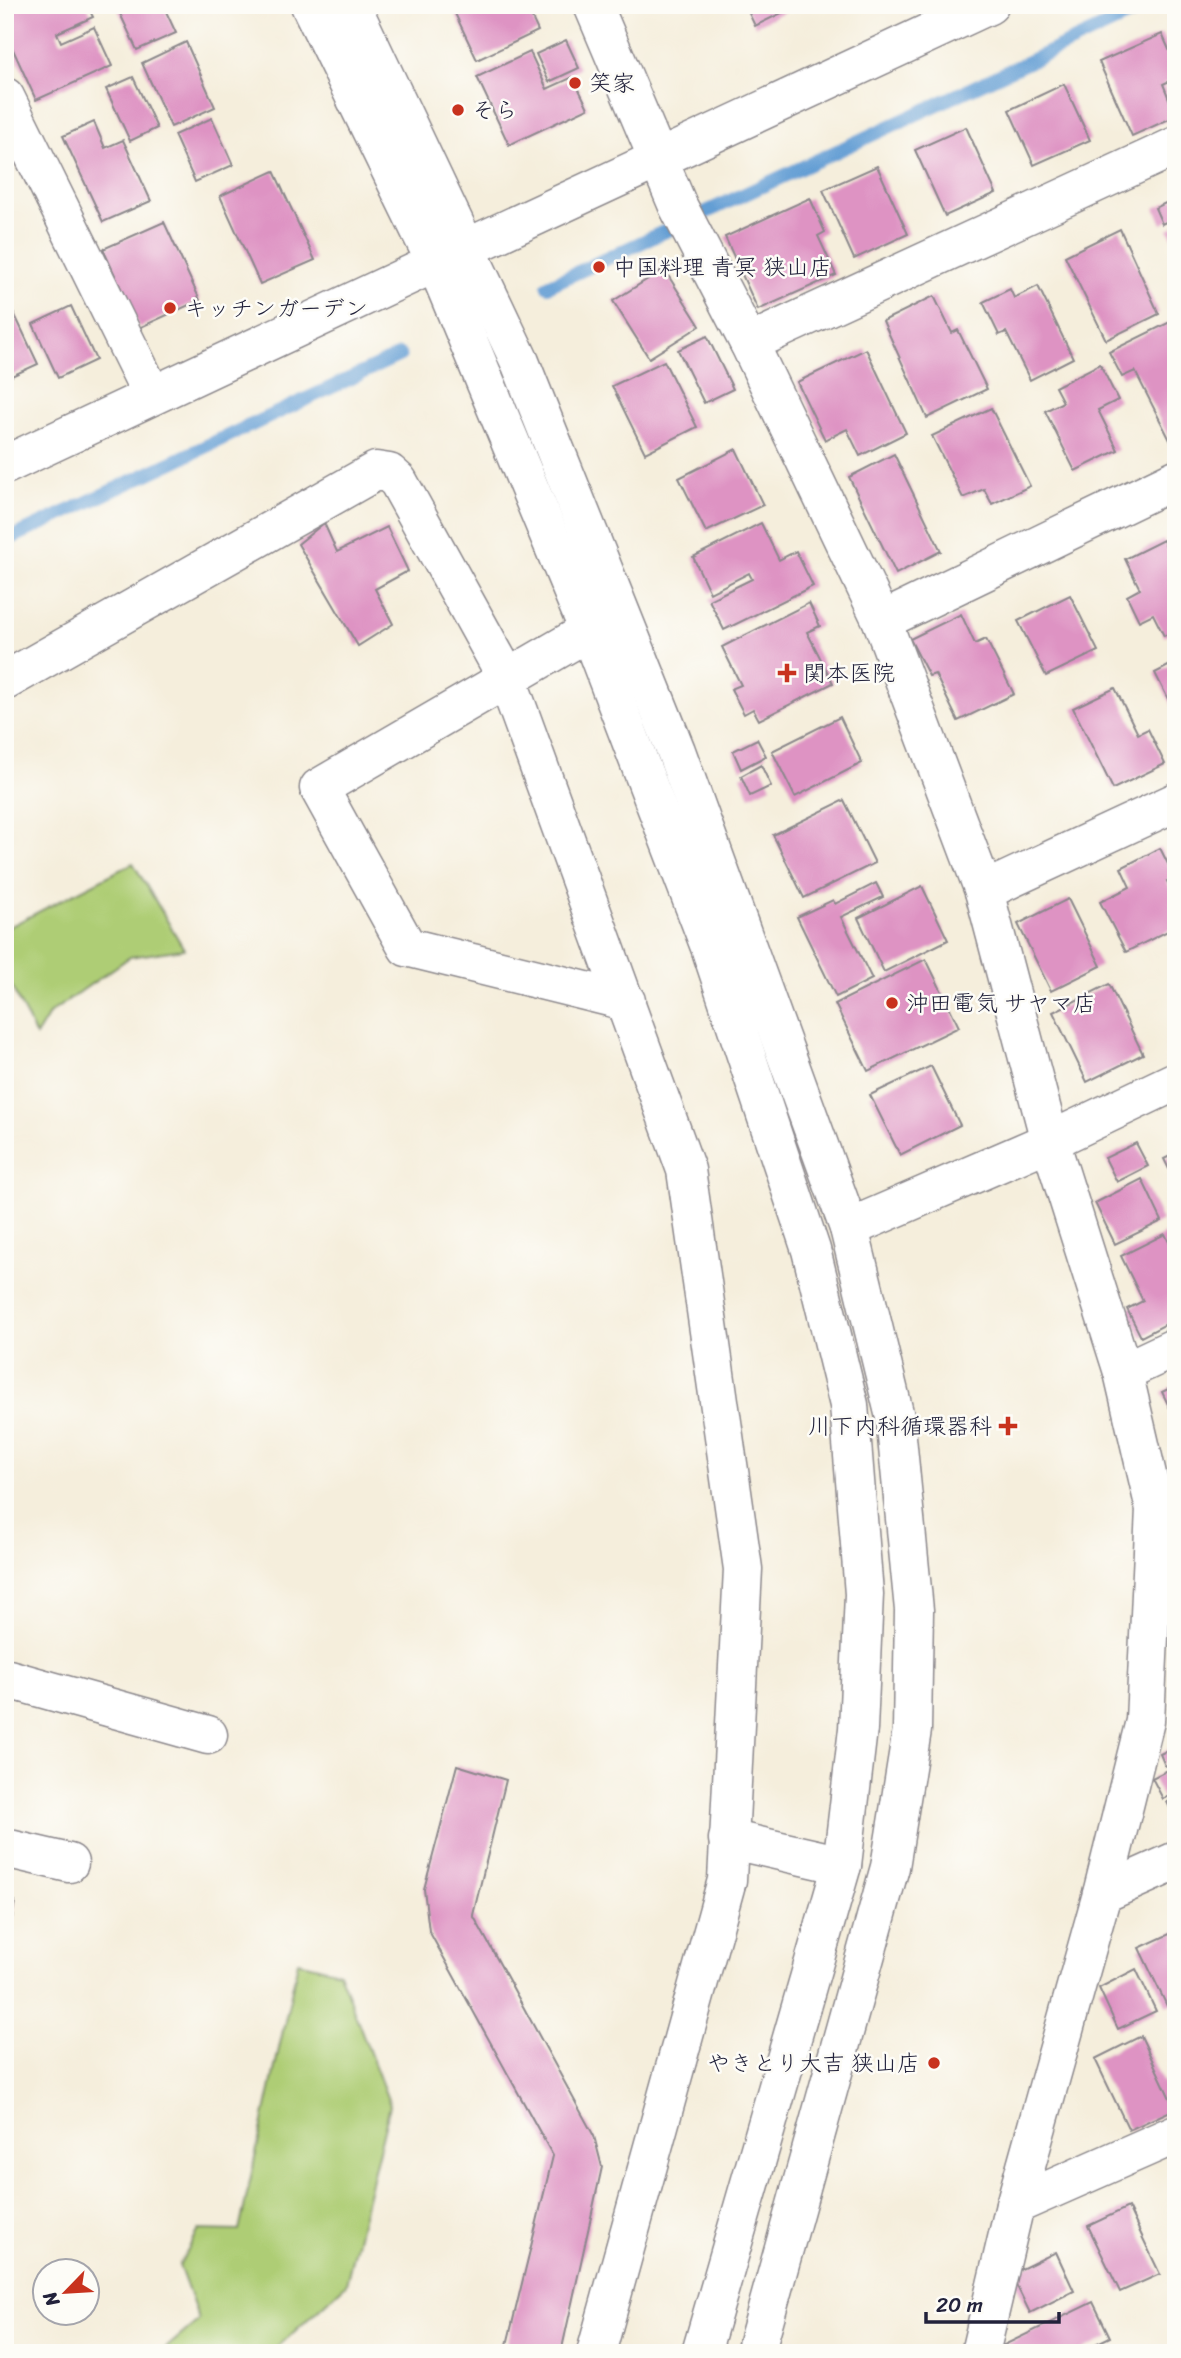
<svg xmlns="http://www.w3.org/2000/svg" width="1181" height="2358" font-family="Sriracha,'Klee One',sans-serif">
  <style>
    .green { fill: #aecd74; stroke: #687858; stroke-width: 2 }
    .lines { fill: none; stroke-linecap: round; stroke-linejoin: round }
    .stream { stroke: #649ed4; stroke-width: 14 }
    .building { fill: #de93c3 }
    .minor-casing { stroke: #8c888c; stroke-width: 41 }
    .minor { stroke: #fff; stroke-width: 38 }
    .poi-dot { fill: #c8321e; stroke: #fdfcf7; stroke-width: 2.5 }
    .labels { text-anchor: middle; stroke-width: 5; stroke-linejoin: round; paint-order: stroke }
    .poi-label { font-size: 23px; fill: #22223b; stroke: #fdfcf7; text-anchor: start }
  </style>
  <rect width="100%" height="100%" fill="#fdfcf7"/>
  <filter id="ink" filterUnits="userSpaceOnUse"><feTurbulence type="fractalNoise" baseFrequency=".0143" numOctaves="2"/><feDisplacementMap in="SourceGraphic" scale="14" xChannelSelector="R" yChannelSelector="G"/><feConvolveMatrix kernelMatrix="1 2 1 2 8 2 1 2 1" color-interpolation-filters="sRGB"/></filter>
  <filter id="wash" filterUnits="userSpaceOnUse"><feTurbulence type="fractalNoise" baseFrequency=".00686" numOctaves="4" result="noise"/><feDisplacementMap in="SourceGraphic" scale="28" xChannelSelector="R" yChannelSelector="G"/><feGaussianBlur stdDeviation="1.57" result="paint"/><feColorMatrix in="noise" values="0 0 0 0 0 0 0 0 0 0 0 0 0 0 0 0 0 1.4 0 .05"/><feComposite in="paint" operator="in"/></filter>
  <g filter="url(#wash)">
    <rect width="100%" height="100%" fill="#f5eedc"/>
    <g class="green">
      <path d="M133,863L184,949L130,957L50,1013L36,1036L5,973V929Z"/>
      <path d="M298,1962L339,1972L390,2105L346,2284L271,2353H160L199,2320L179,2265L199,2230L239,2231Z"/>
    </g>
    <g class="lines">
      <g class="stream">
        <path d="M548,286L1150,5"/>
        <path d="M5,541L400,355"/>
      </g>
    </g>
    <g id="blocks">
      <g class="building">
        <path d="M24,5H87L93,17L57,33L61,42L94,27L112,66L36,100L5,32V14Z"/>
        <path d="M116,5H163L176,33L137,50Z"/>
        <path d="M451,5H526L538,31L477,60Z"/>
        <path d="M745,5H798L755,26Z"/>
        <path d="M1162,34L1176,65V78L1163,84L1176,116L1132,136L1099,62Z"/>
        <path d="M566,40L579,68L549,82L536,54Z"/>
        <path d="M186,42L215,107L171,127L142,63Z"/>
        <path d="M530,52L547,89L573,77L588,108L509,145L477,77Z"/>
        <path d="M133,77L157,128L130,141L106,89Z"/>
        <path d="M1064,84L1090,140L1034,165L1009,110Z"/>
        <path d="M212,118L233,165L195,182L174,135Z"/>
        <path d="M94,122L105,148L123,140L151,201L103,222L63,136Z"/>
        <path d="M966,127L996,193L945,216L915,150Z"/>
        <path d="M877,166L908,234L854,259L823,190Z"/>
        <path d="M274,171L315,260L260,284L220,196Z"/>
        <path d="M810,198L825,232L818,236L836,275L758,310L725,237Z"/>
        <path d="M1176,198V217L1162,224L1155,208Z"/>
        <path d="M164,222L200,300L139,328L103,249Z"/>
        <path d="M1176,225V244L1168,229Z"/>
        <path d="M1120,229L1159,314L1106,340L1065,256Z"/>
        <path d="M664,269L700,326L649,358L613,301Z"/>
        <path d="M1038,286L1073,358L1030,380L1006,332L999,335L983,302L1010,289L1014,298Z"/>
        <path d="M5,294L38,364L5,379Z"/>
        <path d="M934,296L952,333L958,330L987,389L927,418L883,321Z"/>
        <path d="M71,306L96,360L58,378L33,324Z"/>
        <path d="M1176,319V445L1173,446L1135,371L1122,377L1109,352Z"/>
        <path d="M707,336L733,389L704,403L678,350Z"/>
        <path d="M866,349L906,433L860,456L847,429L825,440L797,382Z"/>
        <path d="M664,361L697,427L645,453L612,386Z"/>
        <path d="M1100,364L1118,400L1098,410L1118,450L1075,471L1045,411L1063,402L1055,387Z"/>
        <path d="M991,408L1030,486L992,504L984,489L963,498L932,436Z"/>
        <path d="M736,449L763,505L706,532L679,478Z"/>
        <path d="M894,454L941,551L896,574L849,477Z"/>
        <path d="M324,523L337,552L387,527L408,571L375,589L393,624L358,646L298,544Z"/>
        <path d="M761,523L779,560L796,551L813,586L724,630L709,600L752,579L749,573L710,593L693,557Z"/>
        <path d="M1163,540L1176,566V630L1164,636L1153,614L1139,621L1127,596L1140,589L1125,559Z"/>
        <path d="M1070,595L1098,651L1046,676L1018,621Z"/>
        <path d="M809,603L820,626L807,632L833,683L759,720L753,709L744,714L731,689L741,685L722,647Z"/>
        <path d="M961,614L975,644L986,639L1014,694L958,721L935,674L929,676L910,639Z"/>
        <path d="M1176,662V715L1155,673Z"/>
        <path d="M1115,688L1138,734L1148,729L1165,764L1113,789L1073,708Z"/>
        <path d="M840,717L862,763L795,797L772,751Z"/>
        <path d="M757,739L766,756L741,769L733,751Z"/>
        <path d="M761,765L771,786L750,796L741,776Z"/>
        <path d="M844,800L875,863L804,898L773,835Z"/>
        <path d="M1160,848L1175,878L1167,881L1176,899V927L1126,952L1100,902L1130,887L1121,868Z"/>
        <path d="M876,883L883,897L841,917L872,979L836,997L797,917L833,900L835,904Z"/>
        <path d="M922,886L948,940L884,972L858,918Z"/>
        <path d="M1068,899L1101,966L1051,991L1018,924Z"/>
        <path d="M926,959L959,1027L868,1071L835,1004Z"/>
        <path d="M1109,984L1143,1054L1087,1082L1053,1012Z"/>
        <path d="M931,1066L960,1125L900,1155L870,1095Z"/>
        <path d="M1136,1143L1148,1166L1117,1182L1105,1158Z"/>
        <path d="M1176,1153V1183L1164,1159Z"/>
        <path d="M1142,1179L1162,1221L1115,1244L1095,1203Z"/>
        <path d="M1165,1234L1176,1256V1319L1141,1337L1127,1309L1143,1301L1121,1256Z"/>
        <path d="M1176,1385V1421L1162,1392Z"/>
        <path d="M1176,1746V1761L1165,1766L1160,1754Z"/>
        <path d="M457,1765L506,1780L473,1915L594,2136L602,2167L561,2353H505L553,2156L429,1931L424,1889Z"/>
        <path d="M1176,1766V1792L1163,1799L1152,1778Z"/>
        <path d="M1176,1798V1820L1167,1802Z"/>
        <path d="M5,1898L15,1901L7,1947H5Z"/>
        <path d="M1176,1931V2002L1167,2006L1139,1948Z"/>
        <path d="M1136,1969L1156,2011L1118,2029L1099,1988Z"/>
        <path d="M1141,2036L1175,2109L1129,2130L1095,2059Z"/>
        <path d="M1128,2207L1160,2274L1120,2292L1088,2226Z"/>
        <path d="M1056,2252L1074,2291L1030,2313L1011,2274Z"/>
        <path d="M1093,2302L1110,2337L1077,2353H1005L1002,2346Z"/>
      </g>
    </g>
  </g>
  <g filter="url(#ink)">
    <use href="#blocks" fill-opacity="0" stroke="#8c888c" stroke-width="2"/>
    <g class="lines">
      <g class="minor-casing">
        <g id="minor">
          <path d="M310,5L435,261L589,631L710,947L811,1250L849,1405L864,1594L858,1729L842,1865L701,2353"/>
          <path d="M351,5L520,362L676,751L849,1228L895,1417L914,1610L912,1730L890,1867L755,2353"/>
          <path d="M593,5L678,206L749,343L882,621L984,891L1050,1141L1123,1372L1155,1509L1145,1721L1102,1894L1015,2205L980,2353"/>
          <path d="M5,97L152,395"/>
          <path d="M749,343L1176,146"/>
          <path d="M5,465C332,309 661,159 989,5"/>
          <path d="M882,621L1176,479"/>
          <path d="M589,631L319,788L407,947L626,1001"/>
          <path d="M5,681L376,471L389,473L398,481L506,676L686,1170L743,1569L727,1880L596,2353"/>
          <path d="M984,891L1176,802"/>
          <path d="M849,1228L1050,1141L1176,1081"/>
          <path d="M1123,1372L1176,1347"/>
          <path d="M5,1678L208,1735"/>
          <path d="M728,1839L842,1865"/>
          <path d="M5,1848L69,1863"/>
          <path d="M1102,1894L1176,1861"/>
          <path d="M1015,2205L1176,2134"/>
        </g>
      </g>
      <use href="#minor" class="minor"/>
    </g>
  </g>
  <g class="poi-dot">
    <circle cx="575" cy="83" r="7"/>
    <circle cx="458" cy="110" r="7"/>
    <circle cx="599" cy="267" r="7"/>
    <circle cx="170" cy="308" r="7"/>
    <path d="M783.5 662.5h7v7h7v7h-7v7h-7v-7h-7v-7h7z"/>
    <circle cx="892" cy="1003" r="7"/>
    <path d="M1004.5 1415.5h7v7h7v7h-7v7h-7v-7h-7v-7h7z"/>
    <circle cx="934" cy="2063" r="7"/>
  </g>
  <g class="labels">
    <g class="poi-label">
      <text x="589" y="91">笑家</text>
      <text x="472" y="118">そら</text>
      <text x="613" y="275">中国料理 青冥 狭山店</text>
      <text x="184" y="316">キッチンガーデン</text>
      <text x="803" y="681">関本医院</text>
      <text x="906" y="1011">沖田電気 サヤマ店</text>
      <text x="992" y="1434" text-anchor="end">川下内科循環器科</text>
      <text x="920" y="2071" text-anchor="end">やきとり大吉 狭山店</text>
    </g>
  </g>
  <rect width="1181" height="2358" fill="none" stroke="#fdfcf7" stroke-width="28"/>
  <g transform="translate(66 2292) rotate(245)"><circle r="33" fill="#fdfcf7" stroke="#a5a5ac" stroke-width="2"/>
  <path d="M0-5L12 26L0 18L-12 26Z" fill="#c8321e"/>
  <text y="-10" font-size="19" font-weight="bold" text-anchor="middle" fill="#22223b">N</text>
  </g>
  <path d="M926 2312v10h133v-10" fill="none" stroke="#22223b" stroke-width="3.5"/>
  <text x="936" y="2312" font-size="21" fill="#22223b" stroke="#fdfcf7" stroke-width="5" paint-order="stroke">20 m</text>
</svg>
